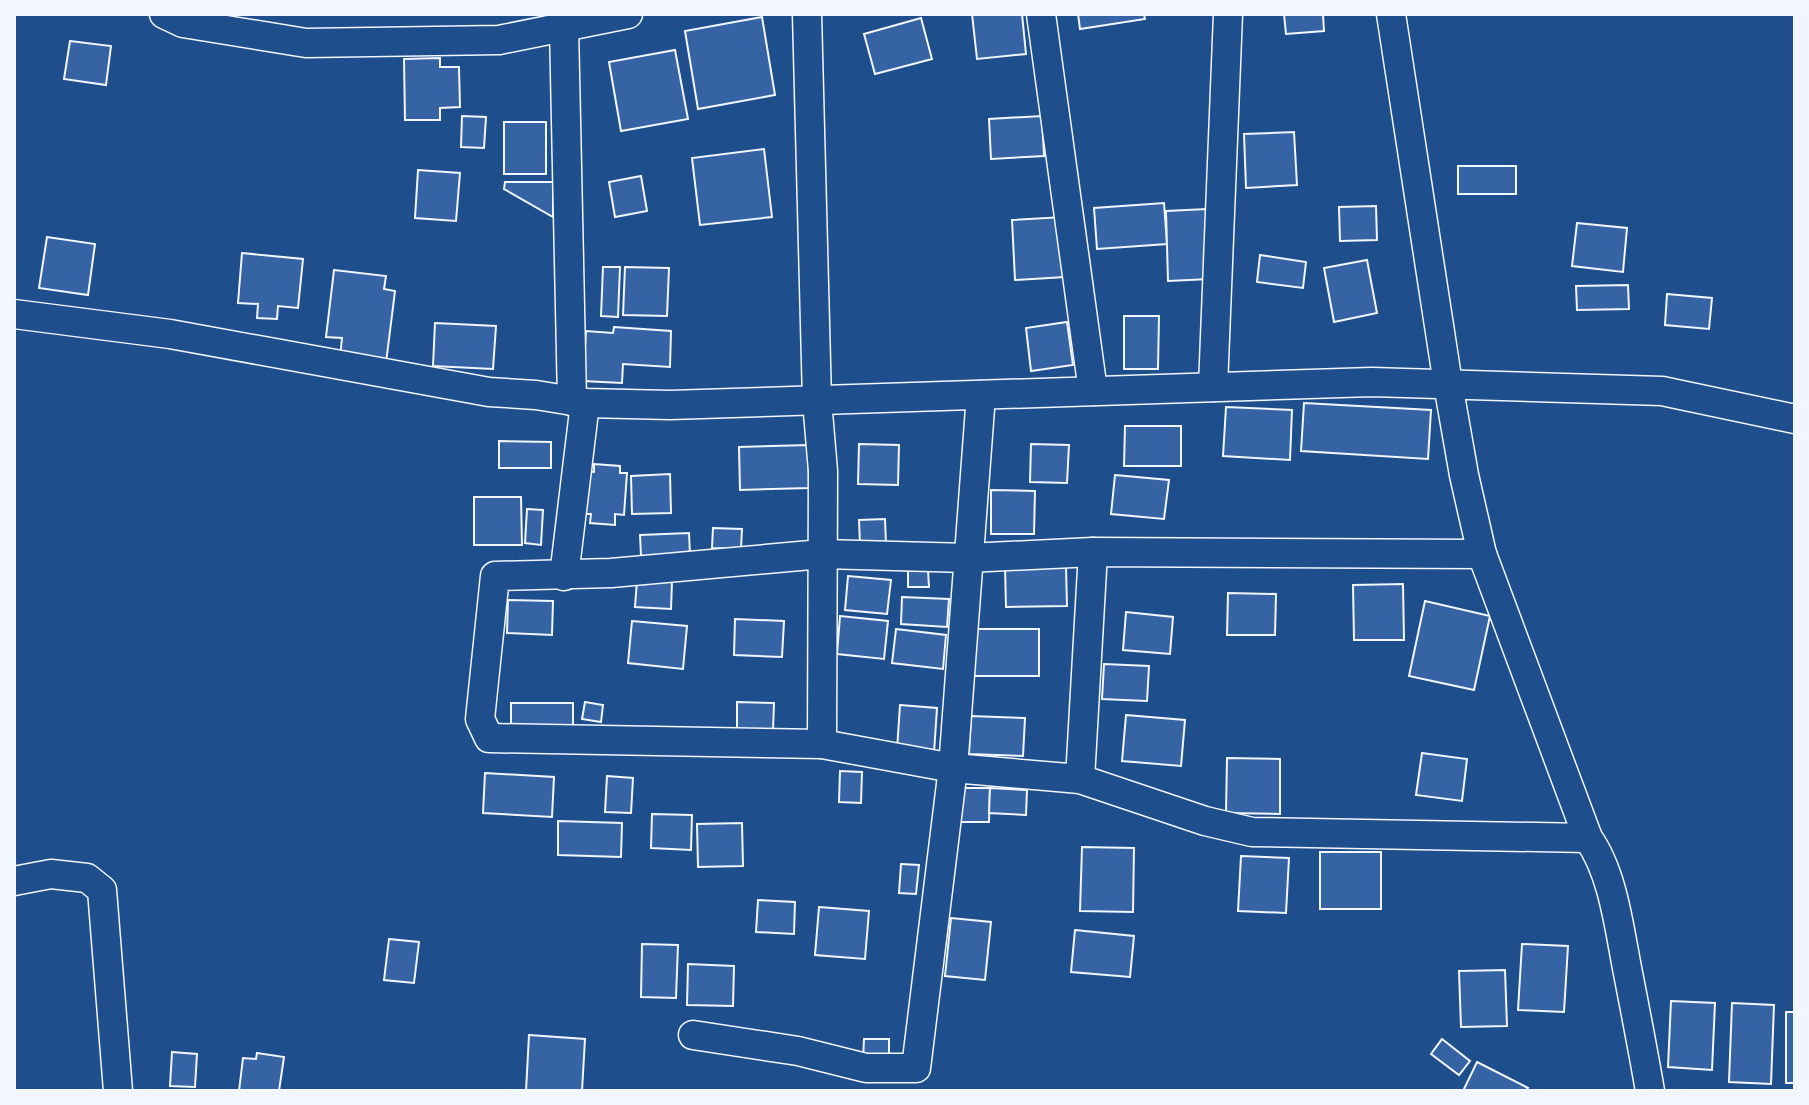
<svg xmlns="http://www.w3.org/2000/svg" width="1809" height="1105" font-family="'Crimson Pro',serif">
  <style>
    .building { fill: #3563a3; stroke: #f2f6ff; stroke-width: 2 }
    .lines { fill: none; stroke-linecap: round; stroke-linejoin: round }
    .minor-casing { stroke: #f2f6ff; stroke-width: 31 }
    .minor { stroke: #1f4e8c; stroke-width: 28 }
  </style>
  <rect width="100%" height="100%" fill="#1f4e8c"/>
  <g class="building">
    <path d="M972,14H1022L1026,54L977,59Z"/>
    <path d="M1078,14H1144L1145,19L1080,29Z"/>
    <path d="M1284,14H1323L1324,31L1286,34Z"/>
    <path d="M762,17L775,95L698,109L685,31Z"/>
    <path d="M921,18L932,59L875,74L864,34Z"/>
    <path d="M70,41L111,46L106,85L64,79Z"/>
    <path d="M675,50L688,119L621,131L609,62Z"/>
    <path d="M440,58V67H459L460,107L440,108V120H405L404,59Z"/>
    <path d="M462,116L486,117L484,148L461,147Z"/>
    <path d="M1042,116L1044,156L991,159L989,119Z"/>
    <rect x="504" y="122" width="42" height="52"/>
    <path d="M1294,132L1297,185L1246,188L1244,134Z"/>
    <path d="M764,149L772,217L700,225L692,158Z"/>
    <rect x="1458" y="166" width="58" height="28"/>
    <path d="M418,170L460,173L456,221L415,218Z"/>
    <path d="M641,176L647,211L615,217L609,182Z"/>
    <path d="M505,182H553V217L504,189Z"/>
    <path d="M1164,203L1167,244L1097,249L1094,208Z"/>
    <path d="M1376,206L1377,240L1340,241L1339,207Z"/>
    <path d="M1207,209L1210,279L1168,281L1166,211Z"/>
    <path d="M1063,217L1065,277L1015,280L1012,220Z"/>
    <path d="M1577,223L1627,228L1623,272L1572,266Z"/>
    <path d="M47,237L95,244L88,295L39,288Z"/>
    <path d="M242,253L303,259L298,308L278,306L277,319L257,318L258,304L238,303Z"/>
    <path d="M1260,255L1306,262L1303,288L1257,282Z"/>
    <path d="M1367,260L1377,313L1334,322L1324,268Z"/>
    <path d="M603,267H620L618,317L601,316Z"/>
    <path d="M625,267L669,268L667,316L623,315Z"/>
    <path d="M334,270L386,276L384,289L395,291L386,363L340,357L342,338L326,337Z"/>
    <path d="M1628,285L1629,309L1577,310L1576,286Z"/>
    <path d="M1667,294L1712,298L1709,329L1665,325Z"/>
    <path d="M1124,316H1159L1158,369H1124Z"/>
    <path d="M1067,322L1073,365L1031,371L1026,328Z"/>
    <path d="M435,323L496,326L493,369L433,366Z"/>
    <path d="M614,327L671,331L670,367L623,364L622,383L583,381L586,331L613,333Z"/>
    <path d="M1304,403L1431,410L1428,459L1301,451Z"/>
    <path d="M1226,407L1292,410L1290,460L1223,456Z"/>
    <path d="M1125,426H1181V466H1124Z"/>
    <path d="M499,441L551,442V468H499Z"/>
    <path d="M859,444L899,445L898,485L858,484Z"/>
    <path d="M1031,444L1069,445L1067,483L1030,482Z"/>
    <path d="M808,445L809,488L740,490L739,447Z"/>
    <path d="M594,464L620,466V473H627L624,515L615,514V525L590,523L591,514H581L583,471L594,472Z"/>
    <path d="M670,474L671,513L632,514L631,476Z"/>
    <path d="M1115,475L1169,480L1164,519L1111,514Z"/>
    <path d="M991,490L1035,491L1034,534H991Z"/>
    <path d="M474,497H521L522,545H474Z"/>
    <path d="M527,509L543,510L541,545L525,543Z"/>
    <path d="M885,519L886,544L860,545L859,520Z"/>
    <path d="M713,528L742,529L741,549L712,548Z"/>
    <path d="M689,533L690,555L641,556L640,535Z"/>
    <path d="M1066,566L1067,606L1006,607L1005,567Z"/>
    <path d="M908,570H928L929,587H908Z"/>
    <path d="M848,576L891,580L887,614L845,610Z"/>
    <path d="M637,580L672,581L671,609L635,607Z"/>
    <path d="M1403,584L1404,640H1354L1353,585Z"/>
    <path d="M1228,593L1276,594L1275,635H1227Z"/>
    <path d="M902,597L949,599L947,627L901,624Z"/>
    <path d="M508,600L553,601L552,635L507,633Z"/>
    <path d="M1425,601L1490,616L1474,690L1409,676Z"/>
    <path d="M1126,612L1173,617L1170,654L1123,650Z"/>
    <path d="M840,616L888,621L884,659L837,654Z"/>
    <path d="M735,619L784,621L782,657L734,655Z"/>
    <path d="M632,621L687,626L683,669L628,663Z"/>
    <path d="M896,629L946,635L943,669L892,663Z"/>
    <rect x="970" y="629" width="69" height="47"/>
    <path d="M1104,664L1149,666L1147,701L1102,699Z"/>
    <path d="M585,702L603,705L601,722L582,719Z"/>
    <path d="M737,702L774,703L773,731H737Z"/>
    <path d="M511,703H573V730L511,731Z"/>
    <path d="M900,705L937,708L934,753L897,750Z"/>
    <path d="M1126,715L1185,720L1181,766L1122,761Z"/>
    <path d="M971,716L1025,718L1023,756L969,754Z"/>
    <path d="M1422,753L1467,759L1462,801L1416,795Z"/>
    <path d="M1227,758L1280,759V814L1226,813Z"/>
    <path d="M840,771L862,772L861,803L839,802Z"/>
    <path d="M485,773L554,777L552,817L483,813Z"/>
    <path d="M607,776L633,778L631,813L605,812Z"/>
    <path d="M954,788H990L989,822H953Z"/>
    <path d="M990,788L1027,790L1026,815L989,813Z"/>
    <path d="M652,814L692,815L691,850L651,848Z"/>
    <path d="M558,821L622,823L621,857L558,855Z"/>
    <path d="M742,823L743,866L698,867L697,824Z"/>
    <path d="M1082,847L1134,848L1133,912L1080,911Z"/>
    <rect x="1320" y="852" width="61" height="57"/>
    <path d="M1241,856L1289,858L1286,913L1238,911Z"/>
    <path d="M901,864L919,865L916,894L899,893Z"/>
    <path d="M758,900L795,902L794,934L756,932Z"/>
    <path d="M819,907L869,911L865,959L815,955Z"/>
    <path d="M951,918L991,922L985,980L945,976Z"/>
    <path d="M1075,930L1134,936L1130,977L1071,972Z"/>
    <path d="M389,939L419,942L414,983L384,980Z"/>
    <path d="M642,944L678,945L676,998L641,997Z"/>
    <path d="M1522,944L1568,946L1564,1012L1518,1010Z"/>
    <path d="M688,964L734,966L733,1006L687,1005Z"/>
    <path d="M1505,970L1507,1026L1461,1027L1459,971Z"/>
    <path d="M1671,1001L1715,1003L1712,1070L1668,1067Z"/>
    <path d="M1732,1003L1774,1005L1771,1084L1729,1082Z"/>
    <rect x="1786" y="1012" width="9" height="71"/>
    <path d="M529,1035L585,1039L582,1091H526Z"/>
    <path d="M864,1039H889V1061L863,1060Z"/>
    <path d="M1442,1039L1470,1061L1459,1075L1431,1054Z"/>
    <path d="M172,1052L197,1054L195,1087L170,1086Z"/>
    <path d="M257,1053L284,1057L279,1091H239L243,1058L256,1059Z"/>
    <path d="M1477,1062L1528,1088L1526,1091H1463Z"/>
  </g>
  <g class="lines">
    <g class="minor-casing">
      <g id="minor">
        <path d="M164,14L183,23L306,43L499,40L628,14"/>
        <path d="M807,14L817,401L823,471L822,744"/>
        <path d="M1041,14L1093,391"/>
        <path d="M1391,14L1448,384L1464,475L1482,554L1588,838C1613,873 1619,927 1627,968C1635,1009 1643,1050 1650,1091"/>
        <path d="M564,27L572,401"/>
        <path d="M14,314L170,334L489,392L536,395L585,403L670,405L1372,382L1662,391L1795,419"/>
        <path d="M1213,387L1228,14"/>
        <path d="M1482,554L1093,552L968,558L822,554L611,573L495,576L480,719L489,738L822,744L953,768L1080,779L1205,821L1252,832L1588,838"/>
        <path d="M564,576L585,403"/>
        <path d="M1080,779L1093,552"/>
        <path d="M14,881L51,874L87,878L102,890L118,1091"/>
        <path d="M693,1035L798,1051L866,1068H916L953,768L981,395"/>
      </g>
    </g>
    <use href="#minor" class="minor"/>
  </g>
  <rect width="1809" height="1105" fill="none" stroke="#f2f6ff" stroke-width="32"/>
</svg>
